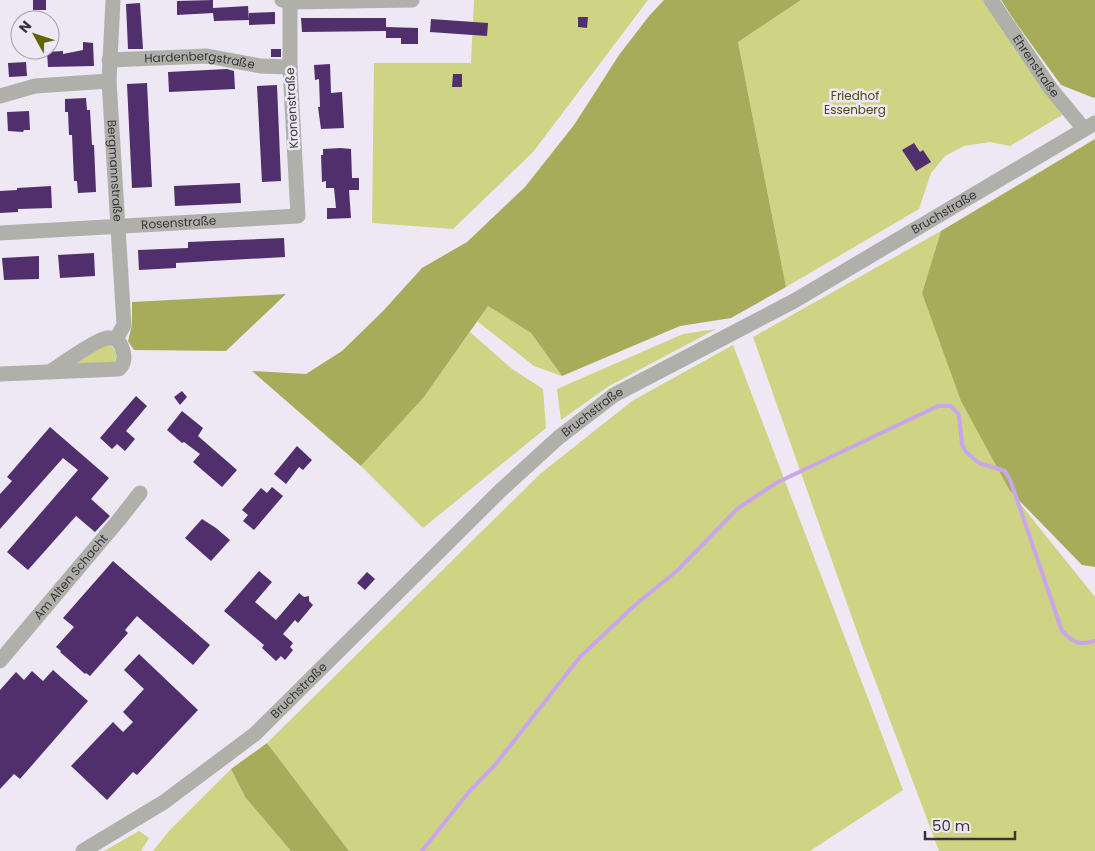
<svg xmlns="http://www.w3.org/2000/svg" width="1095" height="851" font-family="Poppins,sans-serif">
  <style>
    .green { fill: #ced483 }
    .forest { fill: #a7ac5b }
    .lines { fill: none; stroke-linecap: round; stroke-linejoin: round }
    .stream { stroke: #c9a6ec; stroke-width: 4 }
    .building { fill: #502f6c }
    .minor { stroke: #b0b0ab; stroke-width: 15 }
    .labels { text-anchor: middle; stroke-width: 5; stroke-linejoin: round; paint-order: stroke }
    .street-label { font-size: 12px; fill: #37353a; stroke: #ede8f3 }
    .park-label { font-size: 12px; fill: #484a0b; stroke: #ede8f3 }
  </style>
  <rect width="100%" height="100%" fill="#ede8f3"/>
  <g class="green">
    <path d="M474,0H648L533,152L453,229L372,223L374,63H471Z"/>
    <path d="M801,0H984L1014,48L1064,114L1010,146L990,142L964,146L945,156L931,173L919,209L786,287L738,42Z"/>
    <path d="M941,231L922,293L1010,491L1095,597V851H939L861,643L753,337Z"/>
    <path d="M488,306L531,333L562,376L534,366L477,321Z"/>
    <path d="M716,329L609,386L561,420L557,389L683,334Z"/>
    <path d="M470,332L512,369L543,389L546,428L423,528L361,466L424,397Z"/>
    <path d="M109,345C116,348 118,357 114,363L69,367L101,347Z"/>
    <path d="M733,345L903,790L810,851H349L267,743L540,474L632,401Z"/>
    <path d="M231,769L245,797L291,851H153L169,831Z"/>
    <path d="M139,831L149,838L141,851H104Z"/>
  </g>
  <g class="forest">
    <path d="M664,0H801L738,42L786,287L731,318L680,326L562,376L531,333L488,306L424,397L361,466L252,371L306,374L342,351L383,311L422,268L467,242L525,187L574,125L619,55L649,16Z"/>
    <path d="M1001,0H1095V97L1094,98L1061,85L1016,23Z"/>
    <path d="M1095,139V567L1082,565L1010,491L961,401L922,293L941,231Z"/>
    <path d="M286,294L226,351L134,350L128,341L132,325V302Z"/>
    <path d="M267,743L349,851H291L245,797L231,769Z"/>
  </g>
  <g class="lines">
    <path class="stream" d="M422,851L468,793L495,765L580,657L635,605L678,570L737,509L776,483L938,406H951L959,415L962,444L966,452L979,463L1005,471L1011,482L1062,631C1073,642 1079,646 1095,641"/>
  </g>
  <g class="building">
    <rect x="33" y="0" width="13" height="10"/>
    <path d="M213,0V8L248,6L249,20V13L275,12V24L249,25V20L214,21L213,13L177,15V1Z"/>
    <path d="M140,3L143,49H128L126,4Z"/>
    <path d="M578,17H588L587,28L578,27Z"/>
    <path d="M301,18H386V27L418,28V44H401V38H386V31L302,32Z"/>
    <path d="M431,19L488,23L487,36L430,32Z"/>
    <path d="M83,42L93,43L94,66L48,67L47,52L63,51V54L83,50Z"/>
    <rect x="271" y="49" width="10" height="8"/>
    <path d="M26,62L27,76L9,77L8,63Z"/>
    <path d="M330,64L331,93L342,92L344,128L321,129L318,107H320L319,79L315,80L314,65Z"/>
    <path d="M227,69L234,71L235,89L169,92L168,72Z"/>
    <path d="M453,74H462V87H452Z"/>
    <path d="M147,83L152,187L132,188L127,84Z"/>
    <path d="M277,85L281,181L262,182L257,86Z"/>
    <path d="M86,98L87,110H90L92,145H94L96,192L78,193L77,181H74L72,135H69L68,112H65V99Z"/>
    <path d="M29,111L30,130H24L23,132L8,131L7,112Z"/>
    <path d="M914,143L920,152L923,150L931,162L916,171L902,150Z"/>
    <path d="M341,148L351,149L352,178H359V190H349L351,218L327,219V208H336L334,188H326V181L322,182L321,155H323V149Z"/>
    <path d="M240,183L241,203L175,206L174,186Z"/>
    <path d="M51,186L52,208L18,209V212L0,213V191L17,190V188Z"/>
    <path d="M284,238L285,257L176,263V268L139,270L138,250L188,248V242Z"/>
    <path d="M94,253L95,276L60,278L58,255Z"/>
    <path d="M39,256V279L4,280L2,258Z"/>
    <path d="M182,391L187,397L180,405L174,397Z"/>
    <path d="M136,396L147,406L126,431L135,439L125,451L117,444L112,449L100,438Z"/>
    <path d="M182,411L203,428L198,436L237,470L222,487L193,462L200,454L184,442L182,443L167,430Z"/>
    <path d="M50,427L109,478L91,499L110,516L95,532L76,516L28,570L7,552L78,470L63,458L0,529V494L12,481L7,477Z"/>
    <path d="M297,446L312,460L303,470L299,467L286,484L274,474Z"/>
    <path d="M272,487L283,496L254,530L243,521L248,515L242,510L261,488L267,493Z"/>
    <path d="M202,519L216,528L230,540L211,561L185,538Z"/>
    <path d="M113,561L210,645L193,665L137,616L125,630L128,633L90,676L86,673L85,674L60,652L61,651L56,647L74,627L63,618Z"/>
    <path d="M259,571L272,582L255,602L276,620L299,593L304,597L309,596V601L313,605L298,623L295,620L283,634L293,643L290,647L293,650L285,660L281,656L276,661L262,648L264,645L224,611Z"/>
    <path d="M367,572L375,579L365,590L357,583Z"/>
    <path d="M139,654L198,710L137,775L133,772L107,800L71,766L113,722L123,732L133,722L123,712L144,689L124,670Z"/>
    <path d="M53,670L88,701L20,779L14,774L0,789V690L16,672L24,680L32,671L43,681Z"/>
  </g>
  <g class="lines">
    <g class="minor">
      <path id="s1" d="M113,0L109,81L124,325L116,339"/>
      <path d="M282,0L290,2L412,0"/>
      <path id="s2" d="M991,0L1051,89L1084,129"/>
      <path id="s3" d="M109,60L207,56L261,66L290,67"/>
      <path d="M0,96L35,86L109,81"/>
      <path id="s4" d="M0,233L298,216L290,67V0"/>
      <path d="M0,374L119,369C124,364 125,358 123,351C121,343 117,337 107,338C95,340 62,364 50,372"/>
      <path id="s5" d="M0,661L118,521L140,493"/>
      <path id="s6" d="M83,851L164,802L255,734L500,491L558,438L614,395L794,301L1095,123"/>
    </g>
  </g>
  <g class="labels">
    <g class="street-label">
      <text dy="4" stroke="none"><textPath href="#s3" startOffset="91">Hardenbergstraße</textPath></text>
      <text dy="4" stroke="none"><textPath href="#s2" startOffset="80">Ehrenstraße</textPath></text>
      <text transform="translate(292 108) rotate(-93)" y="4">Kronenstraße</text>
      <text dy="4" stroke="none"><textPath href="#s1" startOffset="171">Bergmannstraße</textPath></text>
      <text dy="4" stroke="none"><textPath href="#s6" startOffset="1080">Bruchstraße</textPath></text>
      <text dy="4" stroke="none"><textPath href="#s4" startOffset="179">Rosenstraße</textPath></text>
      <text dy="4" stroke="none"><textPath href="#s6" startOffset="675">Bruchstraße</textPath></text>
      <text dy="4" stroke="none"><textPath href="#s5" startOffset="110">Am Alten Schacht</textPath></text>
      <text dy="4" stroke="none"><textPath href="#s6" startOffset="270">Bruchstraße</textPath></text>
    </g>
    <g class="park-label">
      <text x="855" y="100">Friedhof<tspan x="855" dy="14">Essenberg</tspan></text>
    </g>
  </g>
  <g transform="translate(35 35) rotate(310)"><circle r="24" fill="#ede8f3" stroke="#a4a0a9"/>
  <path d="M0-4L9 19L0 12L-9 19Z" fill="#616400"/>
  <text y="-8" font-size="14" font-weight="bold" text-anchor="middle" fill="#37353a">N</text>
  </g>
  <path d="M925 831v8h90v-8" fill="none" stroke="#37353a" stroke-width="2.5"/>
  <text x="932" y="831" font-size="15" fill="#37353a" stroke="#ede8f3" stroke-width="4" paint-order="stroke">50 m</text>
</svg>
